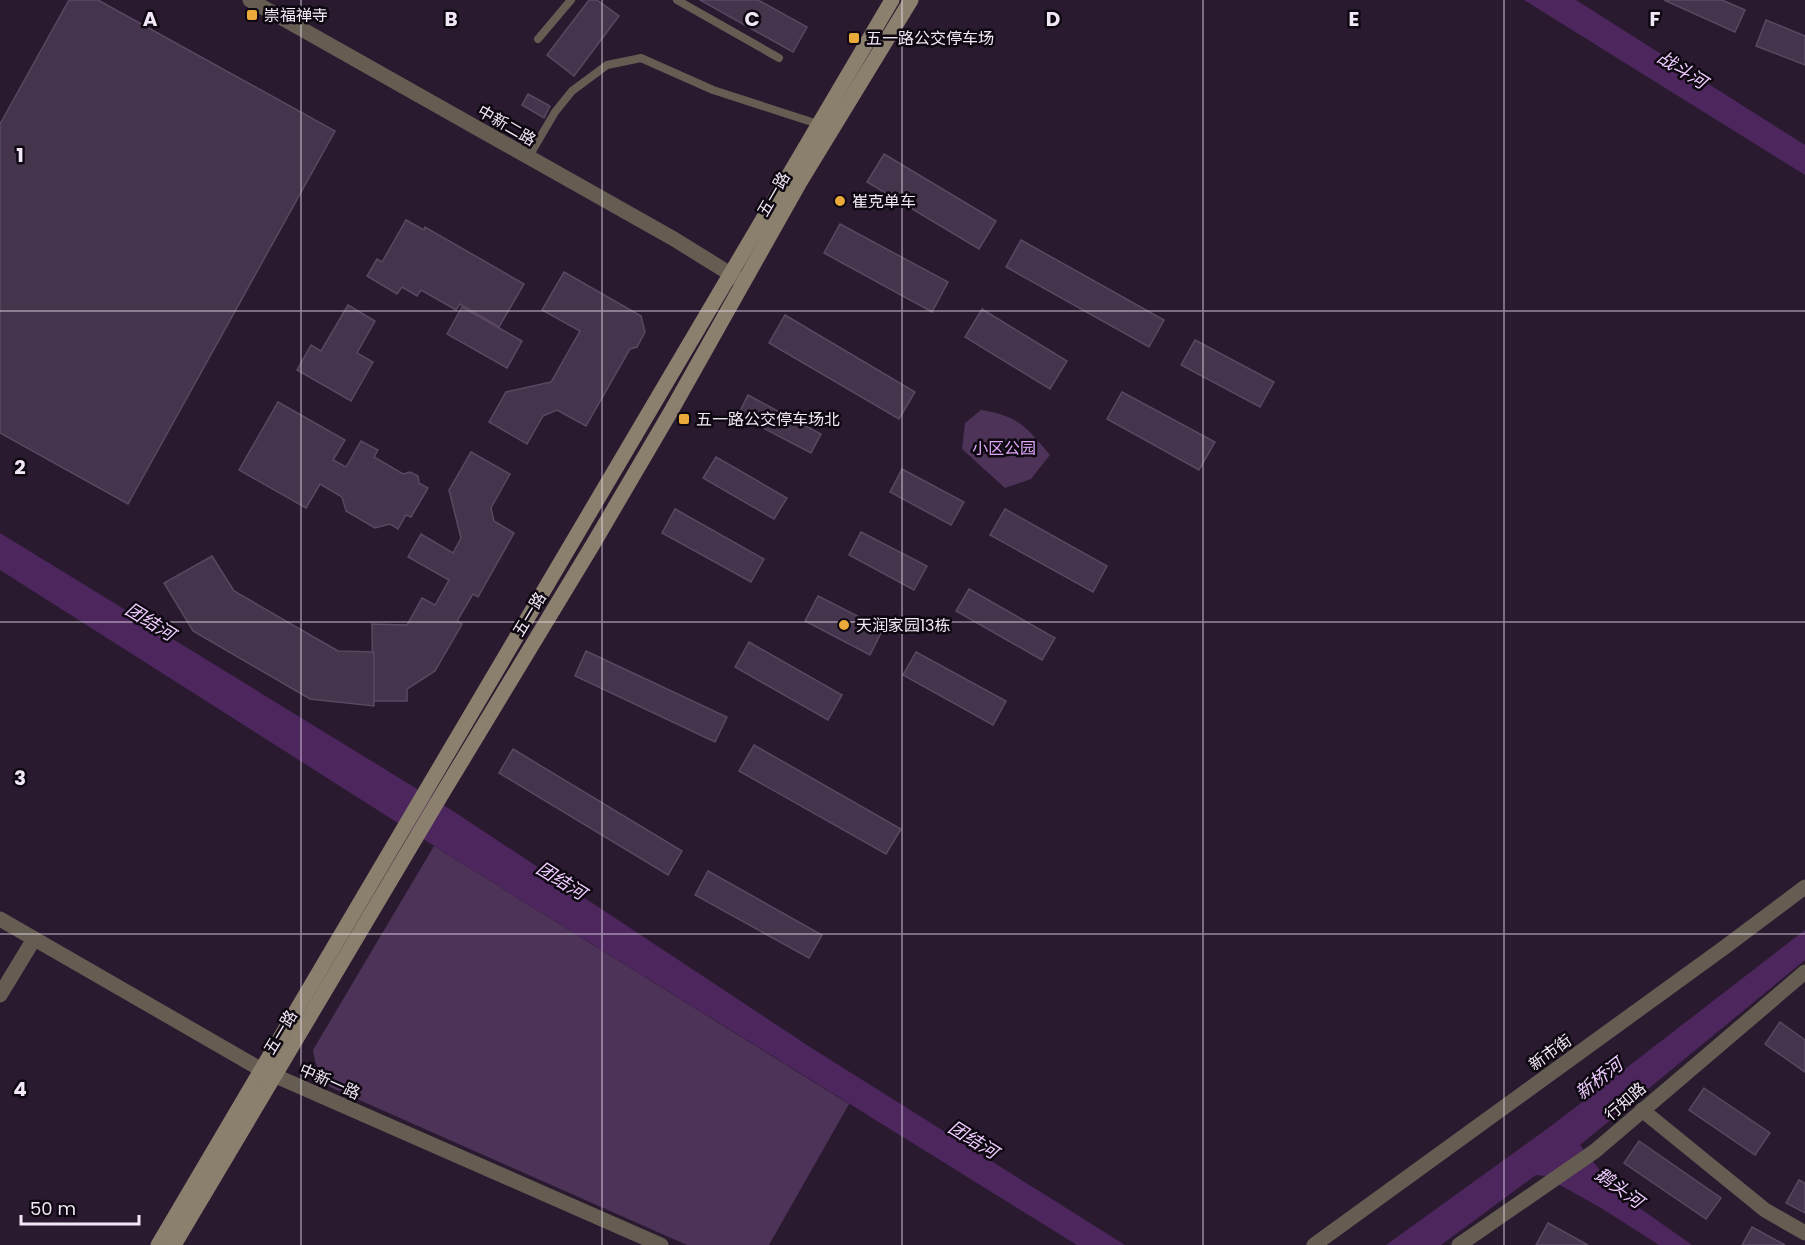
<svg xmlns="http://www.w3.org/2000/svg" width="1805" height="1245" font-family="Poppins,'Noto Sans SC',sans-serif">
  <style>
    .green { fill: #4e3359 }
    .water { fill: #4c265c }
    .building { fill: #45354c; stroke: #594861; stroke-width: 1.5 }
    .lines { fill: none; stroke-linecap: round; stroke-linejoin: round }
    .service { stroke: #655d52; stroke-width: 8 }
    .minor { stroke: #655d52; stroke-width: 15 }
    .tertiary { stroke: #655d52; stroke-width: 15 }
    .secondary { stroke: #8b7f6d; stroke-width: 15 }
    .grid { fill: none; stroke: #f1e7f6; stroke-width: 1.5; stroke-opacity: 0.55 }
    .poi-dot { fill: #ebaa39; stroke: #0e0811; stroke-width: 2 }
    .labels { text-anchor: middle; stroke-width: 5; stroke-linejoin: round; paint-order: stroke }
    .poi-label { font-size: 16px; fill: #f1e7f6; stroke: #0e0811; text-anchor: start }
    .street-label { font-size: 16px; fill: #f1e7f6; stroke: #0e0811 }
    .park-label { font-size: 16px; fill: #e1a7fb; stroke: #0e0811 }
    .water-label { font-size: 18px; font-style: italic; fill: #efccff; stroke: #0e0811 }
    .grid-label { font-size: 20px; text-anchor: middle; font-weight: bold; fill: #f1e7f6; stroke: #0e0811; stroke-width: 5; stroke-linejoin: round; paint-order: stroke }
  </style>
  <rect width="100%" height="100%" fill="#291a30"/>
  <g class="green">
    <path d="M981,410C1019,416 1026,427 1050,455L1031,479L1005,488L962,449L965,423Z"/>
    <path d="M434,846L849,1104L769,1245H687L330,1087C320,1076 315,1065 313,1050Z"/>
  </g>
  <g class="water">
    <path d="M1524,0H1576L1805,145V175Z"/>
    <path d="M0,533L453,811L810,1047L1125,1245H1077L434,846L0,570Z"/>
    <path d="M1805,930V960L1580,1145L1617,1192L1692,1245H1659L1601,1208L1544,1176L1536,1175L1441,1245H1386L1555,1123Z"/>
  </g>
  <g class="building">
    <path d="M69,0H98L335,131L128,504L0,433V124Z"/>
    <path d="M589,0H597L619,16L574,76L547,55Z"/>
    <path d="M700,0H758L807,27L793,52Z"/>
    <path d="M1664,0H1722L1745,10L1735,32Z"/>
    <path d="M1766,20L1805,36V65L1756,46Z"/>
    <path d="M528,94L550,106L544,118L522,105Z"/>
    <path d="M884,154L996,221L979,249L867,182Z"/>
    <path d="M406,220L424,230L425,227L524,284L499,327L460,304L456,310L421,290L417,296L402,287L397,294L367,276L377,259L382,262Z"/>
    <path d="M840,224L948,282L932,312L824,253Z"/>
    <path d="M1021,240L1164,320L1149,347L1006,267Z"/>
    <path d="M564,272L641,316L645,332L637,347L630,349L586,426L557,410L543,416L527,444L489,422L506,392L551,382L580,331L542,310Z"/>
    <path d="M348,305L375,321L357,353L373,362L351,401L297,370L311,345L321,351Z"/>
    <path d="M462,307L522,341L507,368L447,334Z"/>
    <path d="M982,309L1067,361L1050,389L965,337Z"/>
    <path d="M785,315L915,392L899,419L769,343Z"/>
    <path d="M1195,340L1274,382L1260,407L1181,365Z"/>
    <path d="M1122,392L1215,442L1199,470L1107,419Z"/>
    <path d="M748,395L821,434L811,453L738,415Z"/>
    <path d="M278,402L345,440L333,460L346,467L361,441L378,450L374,457L403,474L410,472L418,476L419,483L428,488L411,517L406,515L398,529L390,524L375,528L346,511L342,497L320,484L306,508L239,470Z"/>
    <path d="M471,452L510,474L491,508L494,521L514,533L478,597L473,594L457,621L462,624L435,671L407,689V701H373L372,624L407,625L422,598L435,605L449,580L408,557L421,534L453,553L461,538L449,490Z"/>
    <path d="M716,457L787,498L774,519L703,478Z"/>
    <path d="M902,469L964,502L951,525L890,492Z"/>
    <path d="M675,509L764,559L751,582L662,533Z"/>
    <path d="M1005,509L1107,566L1093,592L990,535Z"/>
    <path d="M861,532L927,566L914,590L849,555Z"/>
    <path d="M212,556L234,591L338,651L374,652V706L310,699L193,631L164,583Z"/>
    <path d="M969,589L1055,638L1042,660L956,611Z"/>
    <path d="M818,596L883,629L870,655L805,621Z"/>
    <path d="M749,642L842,695L828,720L735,667Z"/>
    <path d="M586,651L727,717L715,742L575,676Z"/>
    <path d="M916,652L1006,701L993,725L903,675Z"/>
    <path d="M754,745L901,829L886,854L739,771Z"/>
    <path d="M513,749L682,851L668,875L499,773Z"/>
    <path d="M708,871L822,935L809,958L695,895Z"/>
    <path d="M1780,1022L1805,1040V1072L1765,1044Z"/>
    <path d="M1704,1088L1770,1133L1755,1155L1689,1110Z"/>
    <path d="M1639,1141L1721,1198L1706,1219L1624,1163Z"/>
    <path d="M1799,1180L1805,1183V1213L1786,1203Z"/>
    <path d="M1548,1223L1588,1245H1536Z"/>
    <path d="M1752,1227L1785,1245H1742Z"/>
  </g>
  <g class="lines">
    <g class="service">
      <path d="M677,0L779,58"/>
      <path d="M538,39L571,0"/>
      <path d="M528,158L555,112L572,91L607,65L641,58L713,90L821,125"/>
    </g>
    <g class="minor">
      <path d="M0,995L34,939"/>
      <path d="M1642,1110L1765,1210L1805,1233"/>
      <path d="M1459,1245L1595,1151L1805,972"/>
    </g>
    <g class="tertiary">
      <path d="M250,0L674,239L740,280"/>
      <path d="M0,919L262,1070L661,1245"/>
      <path d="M1314,1245L1725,947L1805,887"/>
    </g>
    <g class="secondary">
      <path d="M158,1245L892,0"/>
      <path d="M174,1245L442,794L592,546L670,413L800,182L911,0"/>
    </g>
  </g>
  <path class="grid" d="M301,0V1245M602,0V1245M902,0V1245M1203,0V1245M1504,0V1245M0,311H1805M0,622H1805M0,934H1805"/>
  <g class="poi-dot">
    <rect x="246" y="9" width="12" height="12" rx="3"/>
    <rect x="848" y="32" width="12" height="12" rx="3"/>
    <circle cx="840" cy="201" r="6"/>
    <rect x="678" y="413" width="12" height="12" rx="3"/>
    <circle cx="844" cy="625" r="6"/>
  </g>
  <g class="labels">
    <g class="poi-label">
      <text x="264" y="21">崇福禅寺</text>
      <text x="866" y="44">五一路公交停车场</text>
      <text x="852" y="207">崔克单车</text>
      <text x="696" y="425">五一路公交停车场北</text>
      <text x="856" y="631">天润家园13栋</text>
    </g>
    <g class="street-label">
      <text transform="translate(507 125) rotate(30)" y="6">中新二路</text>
      <text transform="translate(773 194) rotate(-60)" y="6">五一路</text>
      <text transform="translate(529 614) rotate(-59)" y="6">五一路</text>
      <text transform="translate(280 1032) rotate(-59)" y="6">五一路</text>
      <text transform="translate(1550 1052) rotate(-36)" y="6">新市街</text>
      <text transform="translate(330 1081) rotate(24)" y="6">中新一路</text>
      <text transform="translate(1625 1101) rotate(-41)" y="6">行知路</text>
    </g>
    <g class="park-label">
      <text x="1004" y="454">小区公园</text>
    </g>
    <g class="water-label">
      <text transform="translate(1682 70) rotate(32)" y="6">战斗河</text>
      <text transform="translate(150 622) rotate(32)" y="6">团结河</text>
      <text transform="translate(561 881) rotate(32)" y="6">团结河</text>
      <text transform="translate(1599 1079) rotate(-38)" y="6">新桥河</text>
      <text transform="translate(973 1140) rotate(32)" y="6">团结河</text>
      <text transform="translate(1619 1188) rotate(36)" y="6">鹅头河</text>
    </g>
  </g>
  <g class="grid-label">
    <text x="150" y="26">A</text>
    <text x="451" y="26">B</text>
    <text x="752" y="26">C</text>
    <text x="1053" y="26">D</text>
    <text x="1354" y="26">E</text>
    <text x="1655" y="26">F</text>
    <text x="20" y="162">1</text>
    <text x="20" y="474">2</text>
    <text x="20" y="785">3</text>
    <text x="20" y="1096">4</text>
  </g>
  <path d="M21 1215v9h118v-9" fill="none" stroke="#f1e7f6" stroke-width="3"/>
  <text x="30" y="1215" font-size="18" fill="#f1e7f6" stroke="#0e0811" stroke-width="4.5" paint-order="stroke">50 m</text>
</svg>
